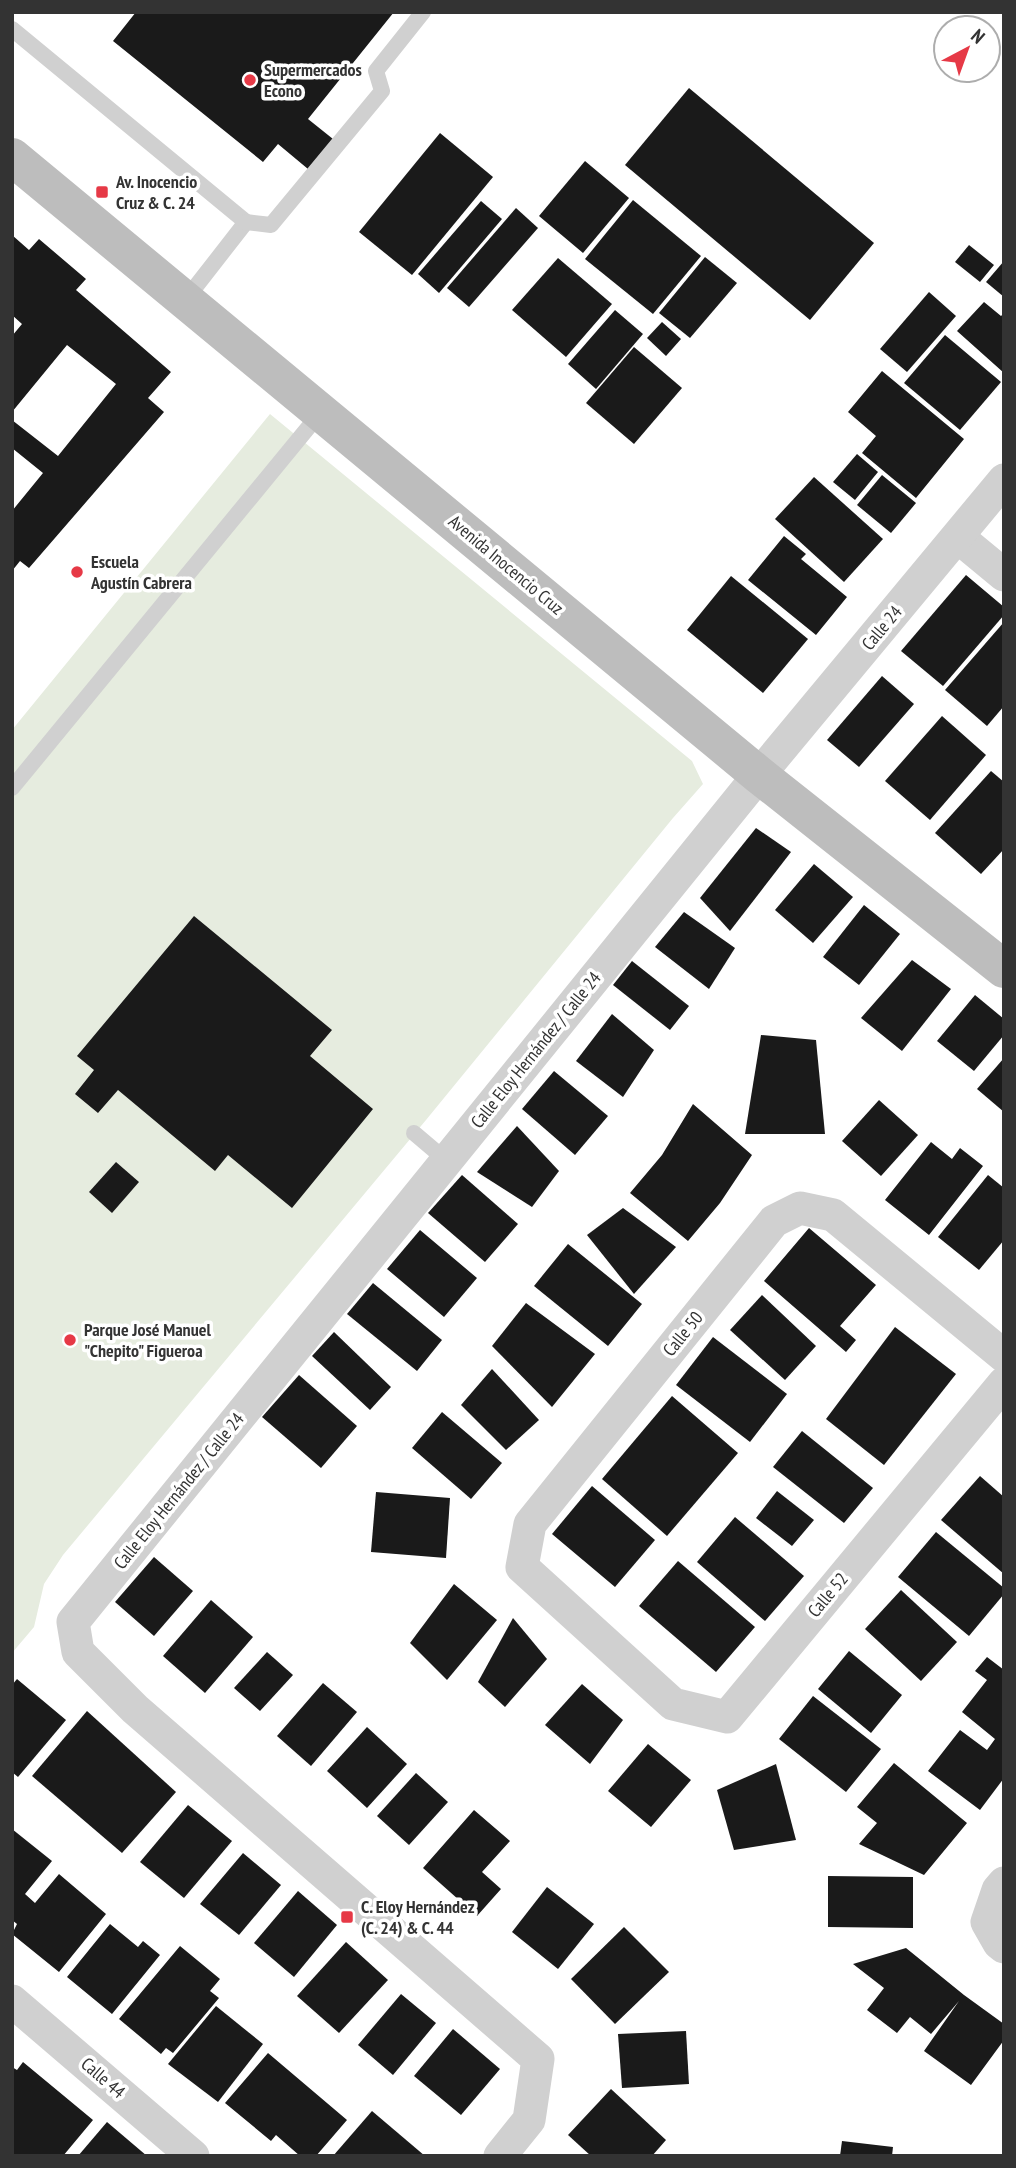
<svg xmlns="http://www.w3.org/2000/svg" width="1016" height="2168" font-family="'PT Sans Narrow',sans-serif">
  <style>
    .green { fill: #e6ecdf }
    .building { fill: #1a1a1a }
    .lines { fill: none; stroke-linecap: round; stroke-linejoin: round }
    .lane { stroke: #d0d0d0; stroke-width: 16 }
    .street { stroke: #d0d0d0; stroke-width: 33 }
    .secondary { stroke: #bdbdbd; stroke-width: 38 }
    .poi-dot { fill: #e63946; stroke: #fff; stroke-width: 2.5 }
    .labels { text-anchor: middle; stroke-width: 7; stroke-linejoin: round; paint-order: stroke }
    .poi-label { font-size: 18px; font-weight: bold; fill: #333; stroke: #fff; text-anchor: start }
    .street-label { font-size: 18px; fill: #333; stroke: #fff }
  </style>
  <rect width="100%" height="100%" fill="#fff"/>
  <path class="green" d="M270,414L692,761L703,784L673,818L426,1120L63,1555L44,1584L34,1627L12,1653V730Z"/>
  <g class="building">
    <path d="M136,12H394L308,119L333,139L308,169L278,144L263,162L113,41Z"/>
    <path d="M689,88L874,243L810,320L625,165Z"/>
    <path d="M440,133L493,177L412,275L359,232Z"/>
    <path d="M585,161L629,198L583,253L539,216Z"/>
    <path d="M633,200L701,256L653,314L585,259Z"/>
    <path d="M481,201L502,219L439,293L418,274Z"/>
    <path d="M516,208L538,228L469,307L447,288Z"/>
    <path d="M12,235L29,250L39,239L86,279L76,290L171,372L148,398L164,412L29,568L20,561L12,571V511L43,473L12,448V420L58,456L116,384L67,345L12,412V336L22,324L12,315Z"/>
    <path d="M969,245L994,265L980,282L955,262Z"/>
    <path d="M705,257L737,283L690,338L659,313Z"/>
    <path d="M558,258L612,304L566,357L512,310Z"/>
    <path d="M1004,261V297L986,282Z"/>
    <path d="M929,292L956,316L907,372L880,349Z"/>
    <path d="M984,302L1001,316L1004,313V373L957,331Z"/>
    <path d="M615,310L643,334L596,389L568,364Z"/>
    <path d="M662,322L681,339L666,356L647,338Z"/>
    <path d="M945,335L1001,382L960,430L904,383Z"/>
    <path d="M634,347L682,388L634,444L586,403Z"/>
    <path d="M882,371L964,439L916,498L862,453L876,436L848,412Z"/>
    <path d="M857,454L878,472L855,500L833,482Z"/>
    <path d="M882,475L916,503L891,533L857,505Z"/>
    <path d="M814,477L883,539L844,582L775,519Z"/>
    <path d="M784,536L806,554L801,559L847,597L816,635L748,580Z"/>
    <path d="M966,575L1004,607V615L943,686L901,651Z"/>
    <path d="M731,576L808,639L763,693L687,630Z"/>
    <path d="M1004,622V706L987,726L945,690Z"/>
    <path d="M882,676L914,704L859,767L827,740Z"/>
    <path d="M942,716L986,755L930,820L885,781Z"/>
    <path d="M991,771L1004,782V849L981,874L935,833Z"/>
    <path d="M756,828L791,852L730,931L700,898Z"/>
    <path d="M814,864L853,897L813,943L775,910Z"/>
    <path d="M864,905L900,934L859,985L823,957Z"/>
    <path d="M684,912L735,948L709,989L655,947Z"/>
    <path d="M194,916L332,1030L310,1056L373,1109L292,1208L228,1155L215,1171L118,1090L98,1113L75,1094L94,1070L77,1056Z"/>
    <path d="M912,960L951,989L902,1051L861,1018Z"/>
    <path d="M632,961L689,1006L670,1030L613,985Z"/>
    <path d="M975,995L1004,1019V1035L974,1071L937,1041Z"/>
    <path d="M612,1014L654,1050L623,1097L576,1061Z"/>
    <path d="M761,1035L816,1040L825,1134H745Z"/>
    <path d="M1004,1058V1112L977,1089Z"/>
    <path d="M554,1071L608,1116L575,1155L522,1109Z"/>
    <path d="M879,1100L918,1135L881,1176L842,1141Z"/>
    <path d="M693,1104L752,1155L720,1203L688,1241L630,1193L662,1155Z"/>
    <path d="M517,1126L559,1171L532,1207L477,1172Z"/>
    <path d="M931,1142L952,1159L960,1148L983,1166L929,1235L885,1200Z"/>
    <path d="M116,1162L139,1182L112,1213L89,1192Z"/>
    <path d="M462,1175L518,1224L485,1262L428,1213Z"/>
    <path d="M988,1175L1004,1188V1240L979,1270L938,1237Z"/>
    <path d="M623,1208L676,1247L634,1294L587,1235Z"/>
    <path d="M809,1228L876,1285L840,1326L856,1340L846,1352L764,1281Z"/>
    <path d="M420,1230L477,1278L444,1317L387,1269Z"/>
    <path d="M568,1244L642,1304L608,1346L534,1286Z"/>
    <path d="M373,1283L442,1340L417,1371L347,1314Z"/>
    <path d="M762,1295L816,1346L785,1380L730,1330Z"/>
    <path d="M526,1303L595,1354L552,1407L492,1346Z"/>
    <path d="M895,1327L956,1374L884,1465L826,1419Z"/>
    <path d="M334,1332L391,1387L370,1410L312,1356Z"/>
    <path d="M713,1337L787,1394L750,1442L676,1385Z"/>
    <path d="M492,1369L539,1420L506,1450L461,1405Z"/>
    <path d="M299,1375L357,1426L321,1468L262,1417Z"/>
    <path d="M672,1396L738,1453L667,1536L602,1479Z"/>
    <path d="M442,1412L502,1463L471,1499L412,1448Z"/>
    <path d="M802,1431L873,1488L844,1523L773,1467Z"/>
    <path d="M980,1476L1004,1497V1574L941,1520Z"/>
    <path d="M592,1486L655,1540L615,1587L552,1534Z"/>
    <path d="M777,1491L814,1520L792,1546L756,1518Z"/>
    <path d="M376,1492L450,1498L446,1558L371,1552Z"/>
    <path d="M735,1517L804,1576L765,1621L697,1562Z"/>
    <path d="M936,1532L1004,1588V1594L969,1636L898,1577Z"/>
    <path d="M154,1557L193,1591L154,1636L115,1602Z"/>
    <path d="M678,1561L755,1627L716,1672L639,1606Z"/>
    <path d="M454,1584L497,1620L447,1680L410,1643Z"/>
    <path d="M901,1590L957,1642L921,1681L865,1629Z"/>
    <path d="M211,1600L253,1637L205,1693L163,1656Z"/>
    <path d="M513,1618L547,1659L505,1707L478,1682Z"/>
    <path d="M849,1651L902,1695L871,1733L818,1689Z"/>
    <path d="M267,1652L293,1675L260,1711L234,1688Z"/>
    <path d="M987,1657L1004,1670V1778L980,1810L928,1771L960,1730L987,1750L995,1739L962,1712L987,1680L975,1671Z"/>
    <path d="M17,1679L66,1720L18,1777L12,1772V1685Z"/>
    <path d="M323,1683L357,1712L311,1766L277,1736Z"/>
    <path d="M582,1684L623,1720L590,1764L545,1725Z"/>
    <path d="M813,1696L881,1749L846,1792L779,1739Z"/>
    <path d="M87,1711L176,1792L122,1853L32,1776Z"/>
    <path d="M367,1727L407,1764L367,1808L327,1771Z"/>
    <path d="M648,1744L691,1780L651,1827L608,1791Z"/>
    <path d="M894,1763L967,1823L924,1875L859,1844L877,1823L857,1807Z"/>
    <path d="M776,1764L796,1840L734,1850L717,1790Z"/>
    <path d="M416,1773L448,1802L409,1845L377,1816Z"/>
    <path d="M188,1805L232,1841L184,1898L140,1862Z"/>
    <path d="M474,1810L510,1841L482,1872L501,1889L477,1916L423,1868Z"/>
    <path d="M12,1829L52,1861L25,1894L35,1903L59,1874L106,1914L59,1972L12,1934L17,1924L12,1920Z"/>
    <path d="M243,1853L281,1885L239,1935L200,1904Z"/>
    <path d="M828,1876L913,1877V1928L828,1927Z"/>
    <path d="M547,1887L594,1924L558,1969L512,1932Z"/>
    <path d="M298,1891L337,1925L294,1977L254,1943Z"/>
    <path d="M110,1924L138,1947L143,1941L160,1955L112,2014L67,1977Z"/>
    <path d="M624,1927L669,1972L615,2024L571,1979Z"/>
    <path d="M346,1942L388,1980L339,2033L297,1996Z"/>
    <path d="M180,1946L220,1979L210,1991L219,1998L173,2053L166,2048L161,2054L119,2019Z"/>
    <path d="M906,1948L964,1995L1004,2024V2040L971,2085L924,2051L959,2001L931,2034L910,2017L897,2033L867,2010L884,1988L853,1964Z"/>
    <path d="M401,1994L436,2023L393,2075L358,2045Z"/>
    <path d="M216,2006L263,2044L218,2102L168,2064Z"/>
    <path d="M453,2029L500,2069L461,2115L414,2076Z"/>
    <path d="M686,2031L689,2084L622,2088L618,2034Z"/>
    <path d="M268,2053L347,2120L316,2156H300L276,2135L271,2141L225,2103Z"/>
    <path d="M23,2062L93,2120L63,2156H12V2067L17,2070Z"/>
    <path d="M611,2089L666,2140L652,2156H591L568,2135Z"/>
    <path d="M372,2111L425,2156H333Z"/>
    <path d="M107,2122L147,2156H78Z"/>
    <path d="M842,2141L893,2147L892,2156H840Z"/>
  </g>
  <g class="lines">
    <g class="lane">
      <path d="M12,29L246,222L186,299"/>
      <path d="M246,222L271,225L382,91L376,71L423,12"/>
      <path d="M12,788L321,412"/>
      <path d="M414,1133L447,1161"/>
    </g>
    <g class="street">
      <path d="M958,537L1004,575"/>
      <path d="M1004,1356L833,1215L800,1208L774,1221L530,1524L522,1567L673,1704L727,1717L1004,1383"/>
      <path d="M1004,1883L998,1890L987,1922L999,1943L1004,1947"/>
      <path d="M12,2001L193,2156"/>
      <path d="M500,2156L529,2120L538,2059L135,1709L78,1652L73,1622L759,775L1004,480"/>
    </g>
    <path class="secondary" d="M12,157L759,775L1004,969"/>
  </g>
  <g class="poi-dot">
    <circle cx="250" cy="80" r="7"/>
    <rect x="95" y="185" width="14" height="14" rx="3.5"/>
    <circle cx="77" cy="572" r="7"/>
    <circle cx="70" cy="1340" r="7"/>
    <rect x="340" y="1910" width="14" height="14" rx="3.5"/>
  </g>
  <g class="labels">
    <g class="poi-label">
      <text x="264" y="76">Supermercados<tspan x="264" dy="21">Econo</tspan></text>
      <text x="116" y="188">Av. Inocencio<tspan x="116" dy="21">Cruz &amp; C. 24</tspan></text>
      <text x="91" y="568">Escuela<tspan x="91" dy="21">Agustín Cabrera</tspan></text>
      <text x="84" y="1336">Parque José Manuel<tspan x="84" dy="21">"Chepito" Figueroa</tspan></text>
      <text x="361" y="1913">C. Eloy Hernández<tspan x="361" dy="21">(C. 24) &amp; C. 44</tspan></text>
    </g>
    <g class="street-label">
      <text transform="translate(506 565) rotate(40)" y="6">Avenida Inocencio Cruz</text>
      <text transform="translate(882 628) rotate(-50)" y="6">Calle 24</text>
      <text transform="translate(536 1050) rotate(-51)" y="6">Calle Eloy Hernández / Calle 24</text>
      <text transform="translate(683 1334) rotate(-51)" y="6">Calle 50</text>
      <text transform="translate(179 1491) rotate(-51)" y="6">Calle Eloy Hernández / Calle 24</text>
      <text transform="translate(828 1595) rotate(-50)" y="6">Calle 52</text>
      <text transform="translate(103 2078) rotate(41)" y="6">Calle 44</text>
    </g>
  </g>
  <rect width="1016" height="2168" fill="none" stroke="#333333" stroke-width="28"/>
  <g transform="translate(967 49) rotate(41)"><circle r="33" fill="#ffffff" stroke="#adadad" stroke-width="2"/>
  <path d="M0-5L12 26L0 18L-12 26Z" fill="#e63946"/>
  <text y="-10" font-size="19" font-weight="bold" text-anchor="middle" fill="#333333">N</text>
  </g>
</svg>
